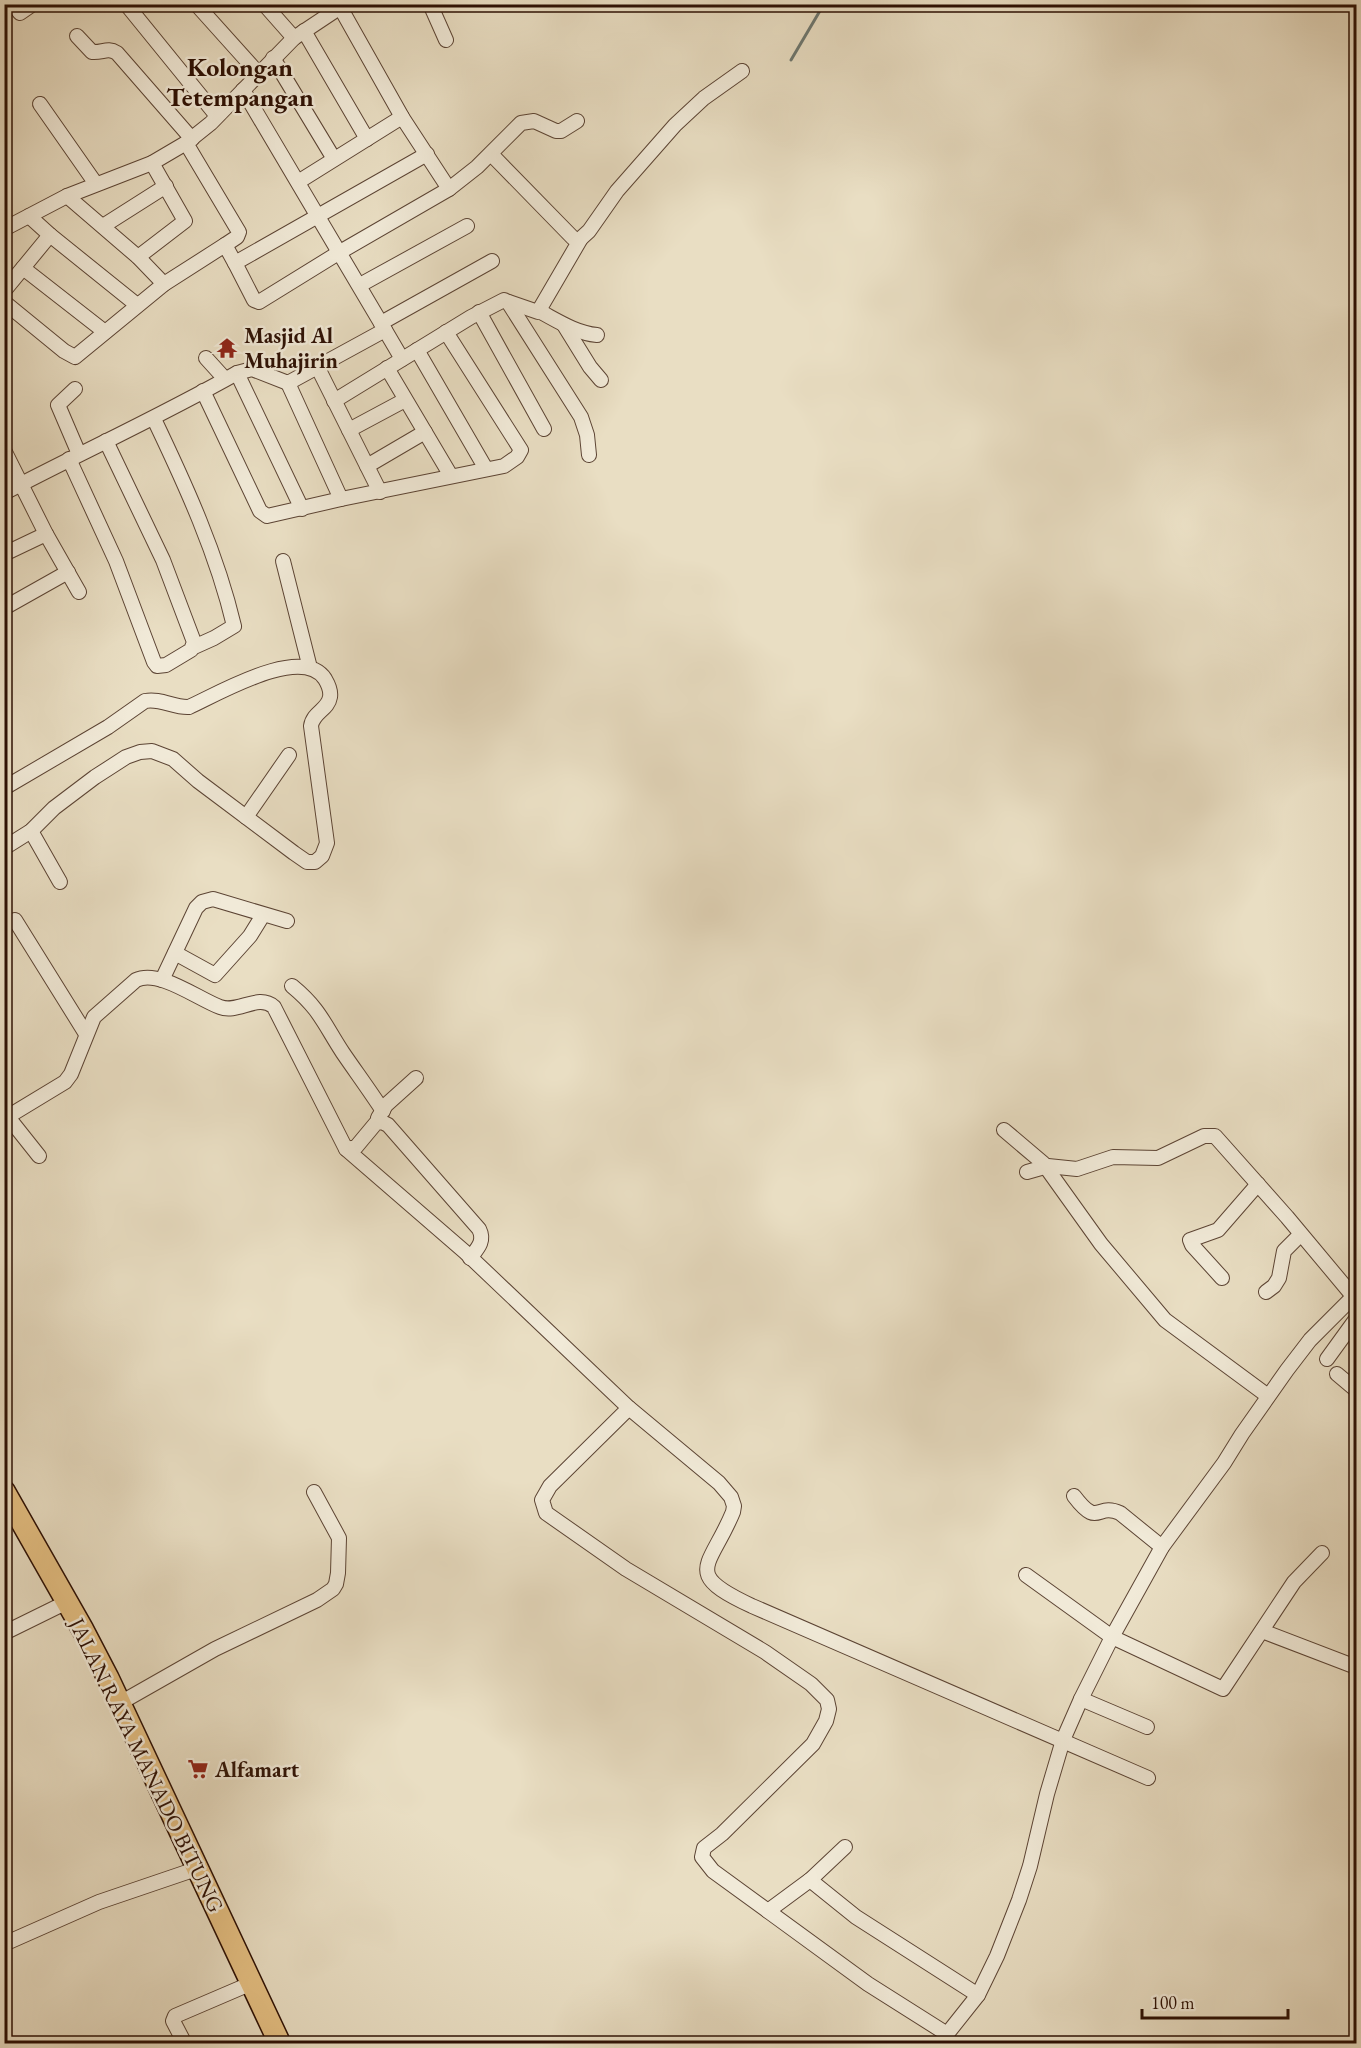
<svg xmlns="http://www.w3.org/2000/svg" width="1361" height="2048" font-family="'EB Garamond',serif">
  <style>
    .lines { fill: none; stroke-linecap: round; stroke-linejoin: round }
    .stream { stroke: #6d776f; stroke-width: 3 }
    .minor-casing { stroke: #5c4434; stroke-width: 16 }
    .highway-casing { stroke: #2d1004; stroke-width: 24 }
    .minor { stroke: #f1ead8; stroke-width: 14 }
    .highway { stroke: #e4bf82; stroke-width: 21 }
    .labels { text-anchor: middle; stroke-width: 5; stroke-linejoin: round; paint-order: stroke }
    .poi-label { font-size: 22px; font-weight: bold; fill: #2d1004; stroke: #f1ead8; text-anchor: start }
    .street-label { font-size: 22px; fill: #2d1004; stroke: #f1ead8 }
    .quarter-label { font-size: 26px; font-weight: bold; fill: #2d1004; stroke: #f1ead8 }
  </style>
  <rect width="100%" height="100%" fill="#e9dec3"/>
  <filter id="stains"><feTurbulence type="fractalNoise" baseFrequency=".00333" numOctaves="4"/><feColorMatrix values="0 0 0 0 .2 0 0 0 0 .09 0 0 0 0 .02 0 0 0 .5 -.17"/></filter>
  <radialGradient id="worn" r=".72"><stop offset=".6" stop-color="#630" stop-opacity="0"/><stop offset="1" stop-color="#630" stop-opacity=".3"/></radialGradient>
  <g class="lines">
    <path class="stream" d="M791,60L824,4"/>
    <g class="minor-casing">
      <g id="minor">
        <path d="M13,4L20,13L33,4"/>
        <path d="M126,4L217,116"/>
        <path d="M196,4L258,73"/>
        <path d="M264,4L294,38"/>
        <path d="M430,4L446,40"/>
        <path d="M340,7L402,117L449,189"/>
        <path d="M304,31L367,139"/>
        <path d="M77,36L92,52C103,53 107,47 117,53L192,139"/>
        <path d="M273,58L334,159"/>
        <path d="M40,104L96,184"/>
        <path d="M186,143L239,232L237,237L225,245"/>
        <path d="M427,154L235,263L254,300L259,302L340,252L449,189L477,167L521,123L534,121L556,131H561L577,121"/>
        <path d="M491,154L573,238L578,241L589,231L617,191L675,125L704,98L742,71"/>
        <path d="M298,182L402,117"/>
        <path d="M67,196L138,257L164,284"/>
        <path d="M103,226L166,186"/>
        <path d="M4,229L67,196L152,163L186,143L211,123L294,38L345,4"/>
        <path d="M50,235L137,305"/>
        <path d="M138,257L185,221L152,163"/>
        <path d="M23,268L105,332"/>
        <path d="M360,285L467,226"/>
        <path d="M4,291L50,235L29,216"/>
        <path d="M4,302L64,351L75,357L164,284L225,245L235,263"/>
        <path d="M509,302L538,312L580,240"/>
        <path d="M539,311C558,321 576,333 597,335"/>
        <path d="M479,312L544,429"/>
        <path d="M381,323L492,261"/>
        <path d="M564,325L590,367L601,380"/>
        <path d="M385,330L402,359"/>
        <path d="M417,350L486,469"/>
        <path d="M206,358L225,379"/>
        <path d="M318,368L380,492"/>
        <path d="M387,368L451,476"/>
        <path d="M237,373L302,509"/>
        <path d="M288,383L341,499"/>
        <path d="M75,389L58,405L79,454"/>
        <path d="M203,391L260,511L267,516L341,499L504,466L517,457L521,450L446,332"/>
        <path d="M334,401L471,317L504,300L508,302L581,417L587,435L589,455"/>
        <path d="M154,419C186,486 217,554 234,626L214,638L194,647"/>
        <path d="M349,430L405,400"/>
        <path d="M4,450L46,534L79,592"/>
        <path d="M69,459L116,561L154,662L157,666L166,665L191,650L194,642L163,560L106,441"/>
        <path d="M367,466L425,432"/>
        <path d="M4,493C82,452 161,416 237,373L252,369L288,383L385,330L243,90"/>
        <path d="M4,554L46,534"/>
        <path d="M283,561L310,668"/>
        <path d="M4,608L68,572"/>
        <path d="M4,788L108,727L145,701C161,698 174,708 189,707C218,694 302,644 325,679C328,684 331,691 330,697C328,710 313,712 311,726L327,843L322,856L315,862H307L294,853L198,781L173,759L152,751L140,752L126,757L95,777L54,808L31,831L4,848"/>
        <path d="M246,817L289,755"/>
        <path d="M31,831L60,882"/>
        <path d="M15,920L86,1034"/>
        <path d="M175,953L215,975L250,936L263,915"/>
        <path d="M162,980L196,908L202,902L213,899L287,921"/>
        <path d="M292,986C320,1009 324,1024 343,1053C356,1072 370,1091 383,1111"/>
        <path d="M8,1117L39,1156"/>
        <path d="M378,1118L386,1105L416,1078"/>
        <path d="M4,1119L65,1082L71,1074L94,1017L136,980C159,969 198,999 220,1007C238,1014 258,993 274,1007L346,1149L465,1252L629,1408L550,1486L542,1500L546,1513L626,1569L765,1652L811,1684L827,1700L829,1709L826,1721L813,1744L722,1834L704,1848L702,1857L713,1871L868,1984L947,2034"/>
        <path d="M1004,1130L1043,1163L1101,1244L1165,1320L1268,1396"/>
        <path d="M346,1149L356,1147L376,1123L382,1122L388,1125L479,1229C485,1241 478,1248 470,1258"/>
        <path d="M1027,1172L1048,1166L1077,1169L1113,1157L1158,1158L1204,1136H1215L1287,1217L1353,1296"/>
        <path d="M1222,1278L1192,1245L1190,1240L1218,1230L1258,1184"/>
        <path d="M1266,1292L1274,1286L1279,1278L1284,1251L1300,1235"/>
        <path d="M1327,1359L1356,1319"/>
        <path d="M1337,1374L1356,1390"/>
        <path d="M629,1408L719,1483L731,1497L734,1506L733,1512C710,1568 681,1573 752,1606L1148,1778"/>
        <path d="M1074,1496C1099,1529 1096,1502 1120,1513L1162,1547"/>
        <path d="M1026,1575L1112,1637L1223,1689L1294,1582L1322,1553"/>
        <path d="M1262,1631L1356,1667"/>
        <path d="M4,1633L67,1602"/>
        <path d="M1081,1699L1147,1727"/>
        <path d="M120,1703L215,1649L317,1600L333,1589L336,1584L338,1573L339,1538L314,1492"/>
        <path d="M810,1880L856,1917L978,1995"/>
        <path d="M768,1911L810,1880L845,1847"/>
        <path d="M4,1944L99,1902L196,1869"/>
        <path d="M946,2041L947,2034L978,1995L997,1956L1019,1900L1030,1866L1047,1794L1063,1740L1081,1699L1112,1637L1162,1547L1224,1463L1242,1434L1287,1370L1310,1340L1356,1294"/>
        <path d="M185,2044L173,2021L175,2016L252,1983"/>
      </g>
    </g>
    <g class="highway-casing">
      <path id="highway" d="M4,1491L83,1630L108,1678L280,2044"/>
    </g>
    <use href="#minor" class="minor"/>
    <use href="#highway" class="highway"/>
  </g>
  <defs>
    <g id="temple-bare" transform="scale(1.62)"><path d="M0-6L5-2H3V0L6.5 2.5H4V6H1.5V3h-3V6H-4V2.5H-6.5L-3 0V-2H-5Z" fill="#8f2418" stroke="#f1ead8" stroke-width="2.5" paint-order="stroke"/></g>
    <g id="supermarket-bare" transform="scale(1.62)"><path d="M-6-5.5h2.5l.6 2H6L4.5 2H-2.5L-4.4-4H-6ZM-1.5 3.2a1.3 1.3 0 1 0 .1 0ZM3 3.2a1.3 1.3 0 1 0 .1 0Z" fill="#8f2418" stroke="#f1ead8" stroke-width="2.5" paint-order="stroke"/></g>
  </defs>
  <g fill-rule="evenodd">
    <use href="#temple-bare" x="227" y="348"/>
    <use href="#supermarket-bare" x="198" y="1769"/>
  </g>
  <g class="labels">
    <g class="poi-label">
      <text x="244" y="343">Masjid Al<tspan x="244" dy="25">Muhajirin</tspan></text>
      <text x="215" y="1777">Alfamart</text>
    </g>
    <g class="street-label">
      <text transform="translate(147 1765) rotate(64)" y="8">JALAN RAYA MANADO BITUNG</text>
    </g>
    <g class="quarter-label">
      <text x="240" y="76">Kolongan<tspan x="240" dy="30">Tetempangan</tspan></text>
    </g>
  </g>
  <rect width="1361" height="2048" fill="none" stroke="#e9dec3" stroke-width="24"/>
  <rect x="6" y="6" width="1349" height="2036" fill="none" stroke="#2d1004" stroke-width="3"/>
  <rect x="12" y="12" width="1337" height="2024" fill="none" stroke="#2d1004" stroke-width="1.5"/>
  <path d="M1142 2009v9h146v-9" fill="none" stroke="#2d1004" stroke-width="3"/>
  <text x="1151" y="2009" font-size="18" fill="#2d1004" stroke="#f1ead8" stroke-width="4.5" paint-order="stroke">100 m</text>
  <rect width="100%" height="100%" filter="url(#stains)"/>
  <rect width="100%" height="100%" fill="url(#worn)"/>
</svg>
